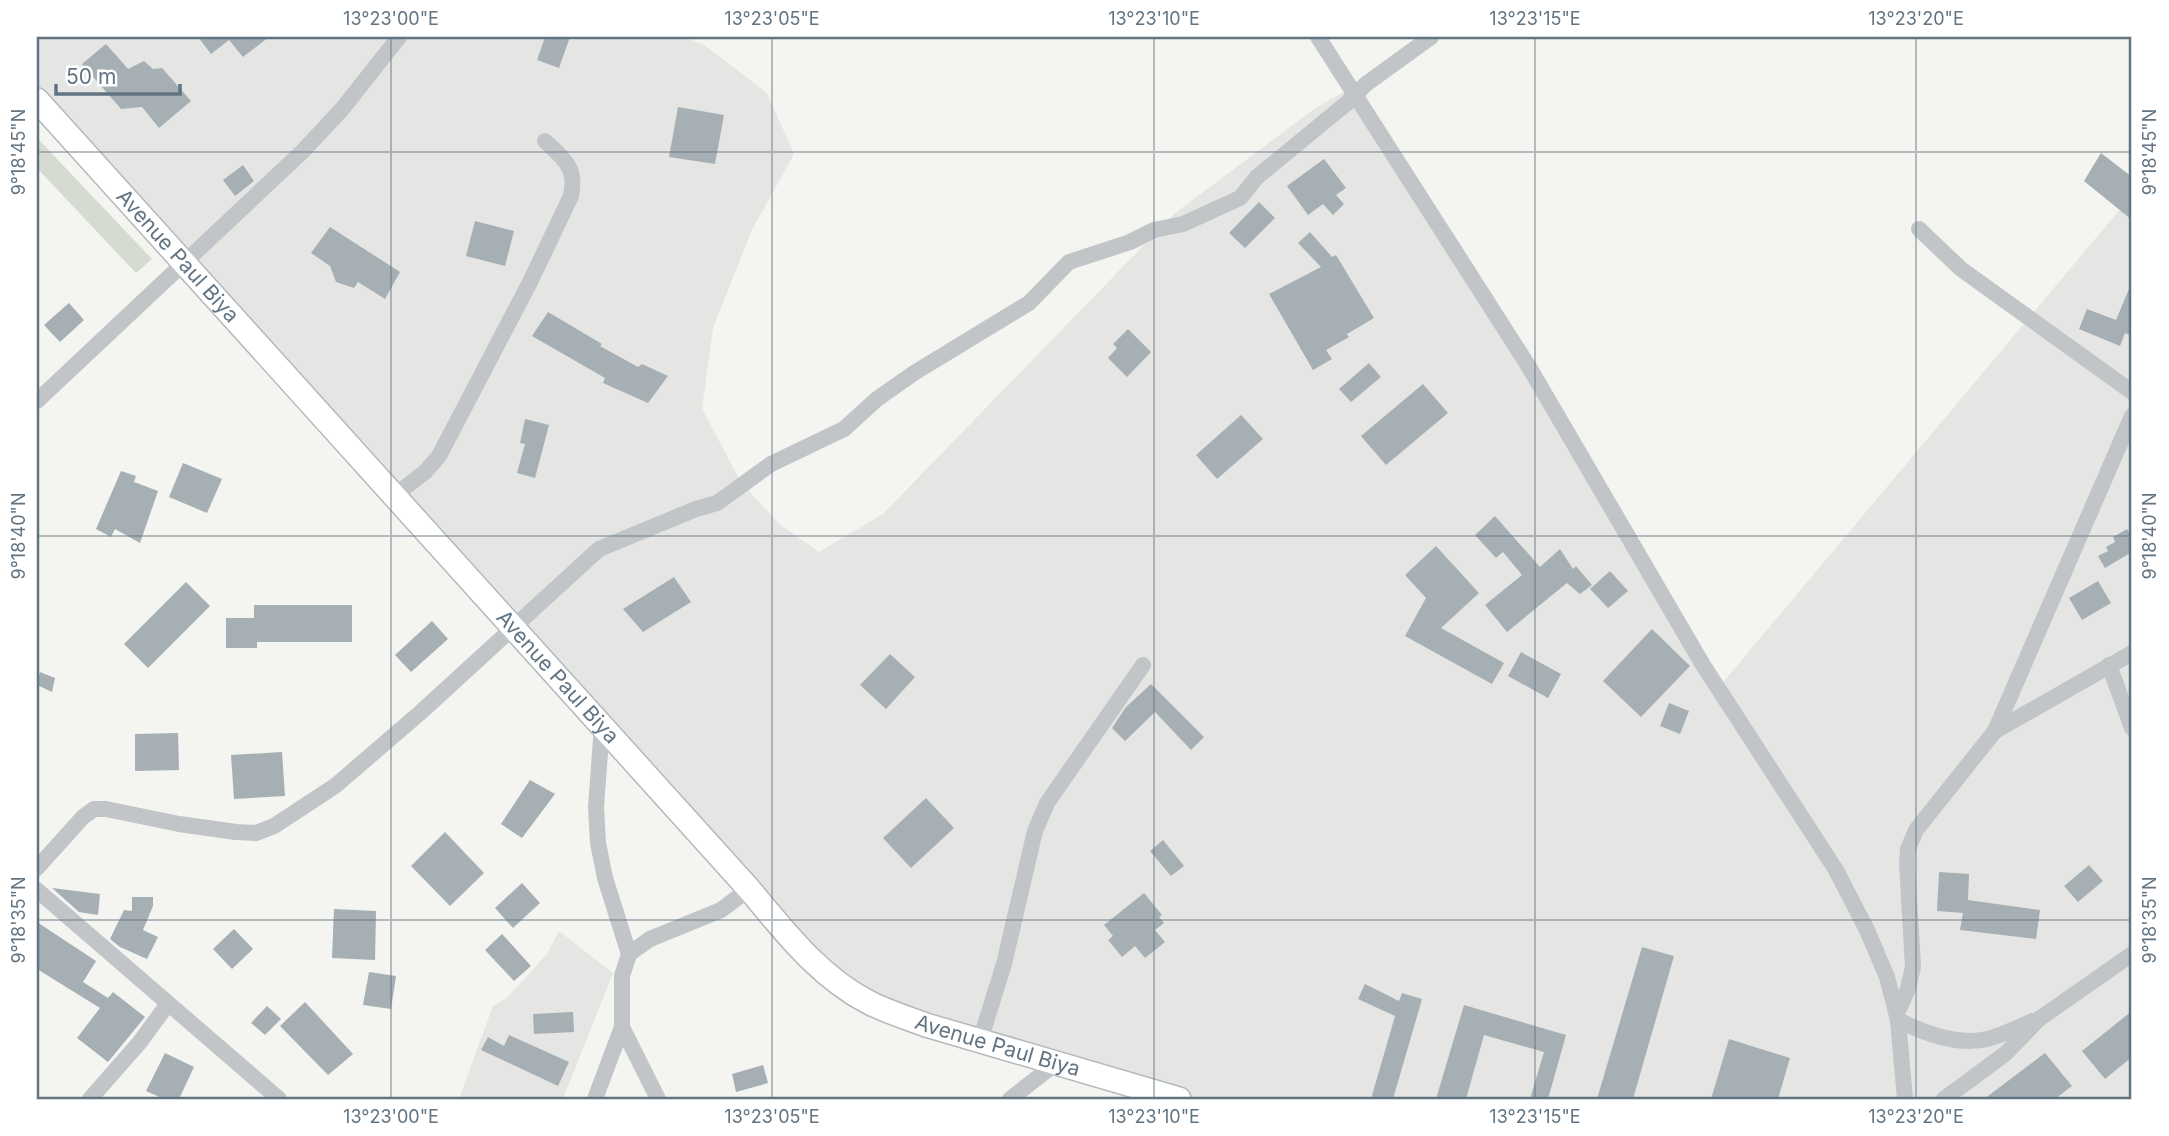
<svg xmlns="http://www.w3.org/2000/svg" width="2169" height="1136" font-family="Inter,sans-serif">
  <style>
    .built { fill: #e5e6e4 }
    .green { fill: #d5dbd1 }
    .building { fill: #a6afb4 }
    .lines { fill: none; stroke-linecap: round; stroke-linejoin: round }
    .secondary-casing { stroke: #b3b9bd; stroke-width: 26 }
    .minor { stroke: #c1c5c8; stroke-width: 16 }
    .secondary { stroke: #fff; stroke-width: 23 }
    .ticks { fill: none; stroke: #627482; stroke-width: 2; stroke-opacity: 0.45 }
    .labels { text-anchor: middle; stroke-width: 7; stroke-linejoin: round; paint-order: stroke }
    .street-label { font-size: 21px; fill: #627482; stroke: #fff }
    .neatline { fill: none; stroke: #627482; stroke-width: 2.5 }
    .ticks-label { font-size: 18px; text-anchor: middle; fill: #627482 }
  </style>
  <rect width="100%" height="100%" fill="#f4f4f0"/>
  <g class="built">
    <path d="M37,37H684L704,45L767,93L794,154L752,230L713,328L702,409L741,482L779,524L819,552L883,514L1175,213L1314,109L1354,86L1714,693L2132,195V1099H1185L863,996L806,951L37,99Z"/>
    <path d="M559,931L613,973L563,1099H466L460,1096L493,1006L508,997L547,954Z"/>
  </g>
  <path class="green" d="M37,138L152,259L136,273L37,168Z"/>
  <g class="building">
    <path d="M198,37H269L243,57L229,40L211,54Z"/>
    <path d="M545,37H570L559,68L537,60Z"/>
    <path d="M106,44L128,69L144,61L153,69L162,68L191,101L159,128L142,107L121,109L82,64Z"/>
    <path d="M678,107L724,115L715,164L669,157Z"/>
    <path d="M2101,153L2132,177V220L2084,181Z"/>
    <path d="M1324,159L1346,188L1336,195L1344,204L1333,215L1323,204L1308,215L1287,186Z"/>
    <path d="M243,165L254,181L235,196L223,180Z"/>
    <path d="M1259,202L1275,218L1245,248L1229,233Z"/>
    <path d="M475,221L514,231L505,266L466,256Z"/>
    <path d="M330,227L400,272L385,299L358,282L354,288L336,282L330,266L311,253Z"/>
    <path d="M1310,232L1332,257L1336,255L1374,318L1347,334L1349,337L1326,350L1332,359L1313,370L1269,294L1321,267L1298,243Z"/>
    <path d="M2132,282V336L2125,333L2120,346L2079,329L2087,309L2116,320Z"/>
    <path d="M69,303L84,320L60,342L44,325Z"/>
    <path d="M548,312L602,344L600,346L638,367L642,364L668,376L648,403L603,383L605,378L532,336Z"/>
    <path d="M1128,329L1151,352L1127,377L1108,358L1117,348L1113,344Z"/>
    <path d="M1369,363L1381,377L1351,402L1339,389Z"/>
    <path d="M1423,384L1448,413L1386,465L1361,436Z"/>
    <path d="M1241,415L1263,439L1217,479L1196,455Z"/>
    <path d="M525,419L549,425L535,478L517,473L525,444L520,443Z"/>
    <path d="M183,463L222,479L207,513L169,497Z"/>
    <path d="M121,471L136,476L134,482L158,491L140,543L115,529L111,537L96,529Z"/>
    <path d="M1495,516L1540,567L1560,549L1573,569L1576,566L1592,585L1580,594L1567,583L1507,632L1485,605L1522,575L1503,552L1496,558L1475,535Z"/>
    <path d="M2127,529L2132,538V552L2105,568L2098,556L2108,551L2106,547L2115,542L2113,537Z"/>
    <path d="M1436,546L1479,593L1441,628L1504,663L1492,684L1405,636L1426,598L1405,575Z"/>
    <path d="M1610,571L1628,591L1608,608L1590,589Z"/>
    <path d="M674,577L691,602L643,632L623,609Z"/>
    <path d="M2098,581L2111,603L2082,620L2069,598Z"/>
    <path d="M186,582L210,606L148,668L124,644Z"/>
    <path d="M254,605H352V642H257V648H226V618H254Z"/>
    <path d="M432,621L448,639L411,672L395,655Z"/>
    <path d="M1652,629L1690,666L1641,717L1603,681Z"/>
    <path d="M1521,652L1561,674L1548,698L1508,676Z"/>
    <path d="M890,654L915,677L886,709L860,685Z"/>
    <path d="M40,672L55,678L52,692L37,685Z"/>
    <path d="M1151,684L1204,737L1191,750L1155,712L1125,741L1112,728L1126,707Z"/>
    <path d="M1669,703L1689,711L1680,734L1660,726Z"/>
    <path d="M178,733L179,770L135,771V734Z"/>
    <path d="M282,752L285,796L234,799L231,755Z"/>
    <path d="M530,780L555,794L522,838L501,824Z"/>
    <path d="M926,798L954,828L911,868L883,838Z"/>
    <path d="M445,832L484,873L450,906L411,866Z"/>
    <path d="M1163,840L1184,866L1171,876L1150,851Z"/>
    <path d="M2089,865L2103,881L2078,902L2064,886Z"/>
    <path d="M1939,872L1969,874L1968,900L2040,910L2036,939L1960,930L1963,913L1937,911Z"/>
    <path d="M522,883L540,903L513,928L495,908Z"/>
    <path d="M52,888L100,894L98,915L79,912Z"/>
    <path d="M1144,893L1162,915L1159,917L1164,923L1155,930L1165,942L1145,958L1135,946L1122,957L1108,940L1113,936L1104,925Z"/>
    <path d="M132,897H153V906L143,930L158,937L147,959L120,947L110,939L124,910L132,911Z"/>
    <path d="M334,909L376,911L375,960L332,958Z"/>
    <path d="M37,922L96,961L83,982L108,998L113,992L145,1017L108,1062L77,1038L100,1008L37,969Z"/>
    <path d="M234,929L253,949L232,969L213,949Z"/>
    <path d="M502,934L531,966L514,981L485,950Z"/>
    <path d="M1642,947L1674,956L1633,1099H1597Z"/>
    <path d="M369,972L396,976L391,1009L363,1005Z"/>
    <path d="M1365,984L1399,1001L1402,993L1422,999L1393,1099H1371L1395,1016L1358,999Z"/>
    <path d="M305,1002L353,1054L328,1075L280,1026Z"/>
    <path d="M1464,1005L1566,1035L1548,1099H1530L1544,1052L1484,1035L1466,1099H1436Z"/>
    <path d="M267,1006L281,1019L265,1035L251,1023Z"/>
    <path d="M2132,1011V1057L2105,1079L2082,1051Z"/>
    <path d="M573,1012L574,1032L534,1034L533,1014Z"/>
    <path d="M509,1035L569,1062L558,1086L481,1050L488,1037L504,1046Z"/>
    <path d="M1729,1039L1790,1058L1778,1099H1711Z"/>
    <path d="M165,1053L194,1067L179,1099H164L146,1091Z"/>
    <path d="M2045,1053L2072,1086L2055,1099H1984Z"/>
    <path d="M763,1065L768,1083L736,1092L732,1074Z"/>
  </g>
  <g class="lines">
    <g class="secondary-casing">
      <g id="secondary">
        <path id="s1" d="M37,100L749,889C784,931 820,978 870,1003C888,1012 907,1018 926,1025L1179,1099"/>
      </g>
    </g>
    <g class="minor">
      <path d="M1318,37L1529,367L1703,665L1836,870L1867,930L1887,977L1898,1020L1905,1099"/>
      <path d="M1919,229L1961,269L2132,392"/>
      <path d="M37,401L303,151L343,108L399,37"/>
      <path d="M394,496L425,472L439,456L530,282L571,196C577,167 564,159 545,141"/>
      <path d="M2109,665L2132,728"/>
      <path d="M1995,731L2132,416"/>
      <path d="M37,868L83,817L94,809H106L179,824L236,832L256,833L274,826L335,786L421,712L599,549L696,509L717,503L771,464L844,429L877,399L914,373L1029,303L1069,262L1130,242L1154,230L1183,224L1240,198L1257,177L1347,103L1366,84L1431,37"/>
      <path d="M37,890L279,1099"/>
      <path d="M629,954L650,939L721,910L749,889"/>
      <path d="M1897,1013L1908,989L1913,967L1907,864L1908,849L1916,830L1995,731L2132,653"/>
      <path d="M1898,1020C1924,1033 1957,1046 1987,1039C2003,1035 2018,1027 2033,1021"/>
      <path d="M622,1027L658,1099"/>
      <path d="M980,1041L1004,964L1035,831L1047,803L1143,665"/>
      <path d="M90,1099L140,1042L167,1005"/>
      <path d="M595,1099L622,1027V976L629,954L605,878L598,843L596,807L602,726"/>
      <path d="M1010,1099L1055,1064"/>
      <path d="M1944,1099L2005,1054L2039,1019L2132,954"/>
    </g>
    <use href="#secondary" class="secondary"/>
  </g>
  <path class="ticks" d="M391,37V1099M772,37V1099M1154,37V1099M1535,37V1099M1916,37V1099M37,152H2132M37,536H2132M37,920H2132"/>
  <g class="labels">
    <g class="street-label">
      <text dy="7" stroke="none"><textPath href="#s1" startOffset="210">Avenue Paul Biya</textPath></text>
      <text dy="7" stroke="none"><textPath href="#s1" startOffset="777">Avenue Paul Biya</textPath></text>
      <text dy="7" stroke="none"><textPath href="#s1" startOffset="1365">Avenue Paul Biya</textPath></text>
    </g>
  </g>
  <rect width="2169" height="1136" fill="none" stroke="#ffffff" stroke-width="77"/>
  <path d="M56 84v10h124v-10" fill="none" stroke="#627482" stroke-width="3.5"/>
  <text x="66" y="84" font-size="21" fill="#627482" stroke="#ffffff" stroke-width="5" paint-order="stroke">50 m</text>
  <rect x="38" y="38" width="2092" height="1060" class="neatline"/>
  <g class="ticks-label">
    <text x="391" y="25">13°23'00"E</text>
    <text x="772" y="25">13°23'05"E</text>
    <text x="1154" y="25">13°23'10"E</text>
    <text x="1535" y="25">13°23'15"E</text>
    <text x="1916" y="25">13°23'20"E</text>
    <text transform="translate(19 152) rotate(-90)" y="6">9°18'45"N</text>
    <text transform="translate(2150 152) rotate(-90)" y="6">9°18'45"N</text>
    <text transform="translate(19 536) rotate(-90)" y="6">9°18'40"N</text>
    <text transform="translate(2150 536) rotate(-90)" y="6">9°18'40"N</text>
    <text transform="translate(19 920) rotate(-90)" y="6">9°18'35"N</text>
    <text transform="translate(2150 920) rotate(-90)" y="6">9°18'35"N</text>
    <text x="391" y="1123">13°23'00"E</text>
    <text x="772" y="1123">13°23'05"E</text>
    <text x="1154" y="1123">13°23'10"E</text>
    <text x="1535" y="1123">13°23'15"E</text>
    <text x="1916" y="1123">13°23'20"E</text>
  </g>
</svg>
